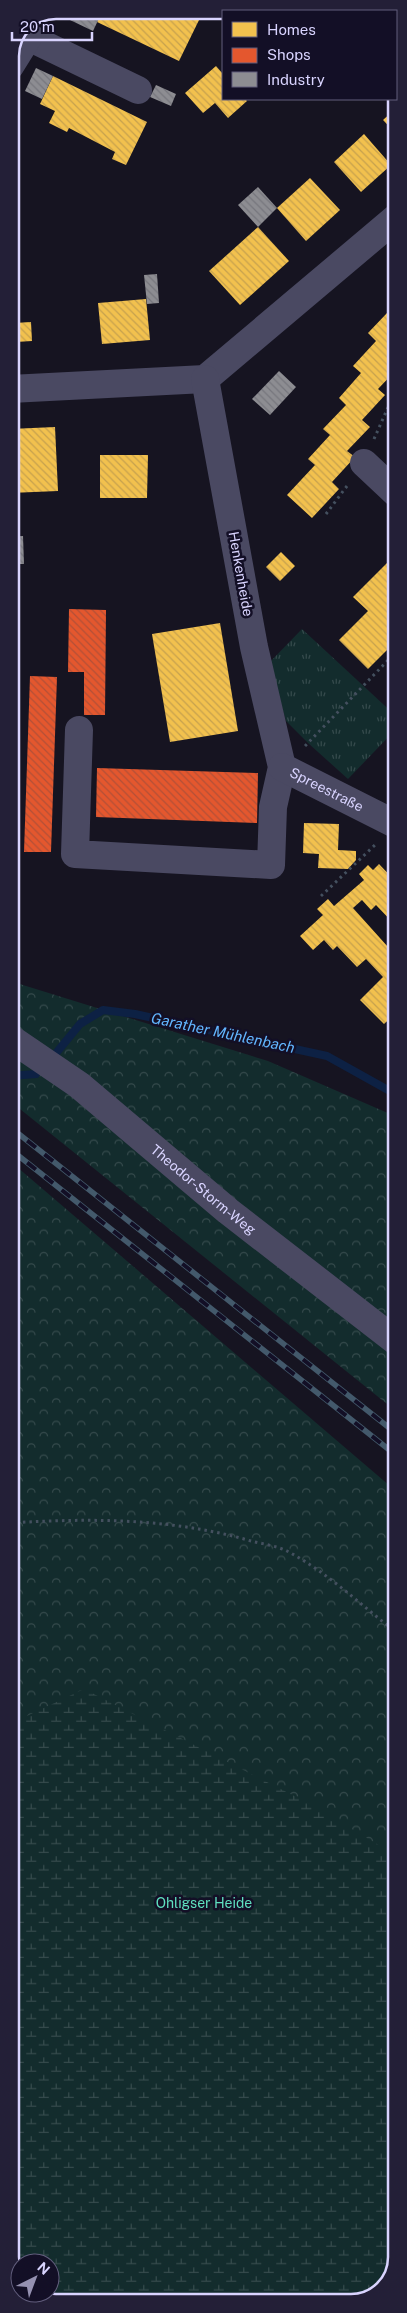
<svg xmlns="http://www.w3.org/2000/svg" width="407" height="2313" font-family="'Public Sans',sans-serif">
  <style>
    .grass { fill: url(#grass-tufts) }
    .forest { fill: url(#forest-crowns) }
    .wetland { fill: url(#wetland-marsh) }
    .homes { fill: url(#homes-back-hatch) }
    .shops { fill: url(#shops-back-hatch) }
    .industry { fill: url(#industry-back-hatch) }
    .lines { fill: none; stroke-linecap: round; stroke-linejoin: round }
    .stream { stroke: #0d2144; stroke-width: 8 }
    .path { stroke: #44505f; stroke-width: 3; stroke-dasharray: 2.5 4; stroke-linecap: butt }
    .minor { stroke: #4a4962; stroke-width: 28 }
    .rail-casing { stroke: #43596b; stroke-width: 5.5 }
    .rail { stroke: #130f26; stroke-width: 4; stroke-dasharray: 11; stroke-linecap: butt }
    .labels { text-anchor: middle; stroke-width: 5; stroke-linejoin: round; paint-order: stroke }
    .street-label { font-size: 14px; fill: #d9d4ff; stroke: #130f26 }
    .park-label { font-size: 14px; fill: #5fe0c0; stroke: #130f26 }
    .water-label { font-size: 15px; font-style: italic; fill: #62b6ff; stroke: #130f26 }
    .rim { fill: none; stroke: #d9d4ff; stroke-width: 2.5 }
  </style>
  <defs>
    <pattern id="grass-tufts" width="24" height="20" patternUnits="userSpaceOnUse" patternTransform="scale(1.25)"><rect width="24" height="20" fill="#132c2d"/><path d="M3 7l-1-3M5 7V3M7 7l1-3M15 17l-1-3M17 17v-4M19 17l1-3" fill="none" stroke="#354a4c"/></pattern>
    <pattern id="forest-crowns" width="20" height="18" patternUnits="userSpaceOnUse" patternTransform="scale(1.25)"><rect width="20" height="18" fill="#132c2d"/><path d="M2 6a3 3 0 1 1 6 0M12 15a3 3 0 1 1 6 0" fill="none" stroke="#354a4c"/></pattern>
    <pattern id="wetland-marsh" width="20" height="14" patternUnits="userSpaceOnUse" patternTransform="scale(1.25)"><rect width="20" height="14" fill="#132c2d"/><path d="M1 5h8M5 5V1M11 12h8M15 12V8" fill="none" stroke="#354a4c"/></pattern>
    <pattern id="homes-back-hatch" width="6" height="6" patternUnits="userSpaceOnUse" patternTransform="scale(1.25)"><rect width="6" height="6" fill="#f2c14e"/><path d="M-1 5l2 2M0 0l6 6M5-1l2 2" fill="none" stroke="#c6a14e"/></pattern>
    <pattern id="shops-back-hatch" width="6" height="6" patternUnits="userSpaceOnUse" patternTransform="scale(1.25)"><rect width="6" height="6" fill="#e4572e"/><path d="M-1 5l2 2M0 0l6 6M5-1l2 2" fill="none" stroke="#b35037"/></pattern>
    <pattern id="industry-back-hatch" width="6" height="6" patternUnits="userSpaceOnUse" patternTransform="scale(1.25)"><rect width="6" height="6" fill="#8d8d92"/><path d="M-1 5l2 2M0 0l6 6M5-1l2 2" fill="none" stroke="#76767d"/></pattern>
  </defs>
  <rect width="100%" height="100%" fill="#161421"/>
  <path class="grass" d="M302,629L397,717V728L348,779L308,743L286,721L269,663Z"/>
  <g class="forest">
    <path d="M10,981L268,1061L397,1117V1412L10,1101Z"/>
    <path d="M10,1161L397,1492V2258L385,2288L357,2303H50L30,2293H50V2263H20V2283L10,2263Z"/>
  </g>
  <path class="wetland" d="M84,1689L310,1804L397,1856V2258L385,2288L357,2303H50L30,2293H50V2263H20V2283L10,2263V1724Z"/>
  <g class="homes">
    <path d="M103,10H184L200,18L179,61L97,22Z"/>
    <path d="M216,66L223,74V99H245L247,101L228,118L215,103L203,113L185,93Z"/>
    <path d="M53,76L147,122L126,165L112,159L115,152L69,128L67,132L49,123L55,111L40,104Z"/>
    <path d="M386,99H397V135L383,120L395,109Z"/>
    <path d="M364,134L391,165L361,192L334,162Z"/>
    <path d="M310,178L340,210L306,241L277,208Z"/>
    <path d="M258,227L289,261L240,305L209,271Z"/>
    <path d="M10,290H12L14,323L31,322L32,341L16,342L17,351H10Z"/>
    <path d="M146,299L150,340L102,344L98,303Z"/>
    <path d="M387,313L397,322V369L378,389L385,395L362,420L370,427L347,451L355,457L332,482L339,489L312,518L287,495L315,465L308,459L330,435L323,429L346,405L339,398L361,373L353,366L376,341L368,333Z"/>
    <path d="M55,427L58,491L10,493V429Z"/>
    <path d="M100,455H148L147,498H100Z"/>
    <path d="M281,552L295,566L280,581L266,567Z"/>
    <path d="M397,553V615L388,624L397,633V640L368,669L339,640L368,611L353,597Z"/>
    <path d="M220,623L238,731L170,742L152,634Z"/>
    <path d="M304,823L339,824L338,850L356,851V860L348,869L318,868L319,854L303,853Z"/>
    <path d="M379,864L397,883V927L376,905L371,910L362,900L353,908L397,957V1012L384,1024L360,1000L383,977L366,959L357,967L337,946L333,950L324,940L313,950L300,936L323,915L317,909L328,899L334,906L364,880L359,874L368,865L373,870Z"/>
  </g>
  <g class="shops">
    <path d="M69,609L106,610L105,715H84V672H68Z"/>
    <path d="M30,676L57,677L51,852H24Z"/>
    <path d="M97,768L258,773L257,823L96,817Z"/>
  </g>
  <g class="industry">
    <path d="M75,10H103L93,31L70,20Z"/>
    <path d="M36,68L53,76L42,99L25,91Z"/>
    <path d="M156,85L176,94L171,106L150,97Z"/>
    <path d="M258,187L277,208L258,227L238,205Z"/>
    <path d="M157,274L159,303L147,304L144,275Z"/>
    <path d="M10,275L17,278L12,290H10Z"/>
    <path d="M279,371L296,387L270,415L252,399Z"/>
    <path d="M23,536L24,564H10V537Z"/>
  </g>
  <g class="lines">
    <g class="stream">
      <path d="M57,1052L80,1024L103,1010L135,1014L327,1056L397,1095"/>
      <path d="M10,1076L36,1074"/>
    </g>
    <g class="path">
      <path d="M374,439L397,387"/>
      <path d="M326,514L347,486"/>
      <path d="M305,746L397,651"/>
      <path d="M321,896L375,845"/>
      <path d="M10,1523C90,1518 173,1518 251,1541C263,1544 277,1546 287,1551C327,1572 362,1606 397,1633"/>
    </g>
    <g class="minor">
      <path d="M20,33L138,90"/>
      <path d="M10,66L28,37"/>
      <path d="M10,389L205,379L397,217"/>
      <path d="M364,463L397,494"/>
      <path d="M79,730L75,854L271,865L273,807L282,767L254,647L205,379"/>
      <path id="s1" d="M282,767L397,825"/>
      <path id="s2" d="M10,1038L79,1085L228,1211L397,1342"/>
    </g>
    <g class="rail-casing">
      <g id="rail">
        <path d="M10,1127L397,1434"/>
        <path d="M10,1149L397,1456"/>
      </g>
    </g>
    <use href="#rail" class="rail"/>
  </g>
  <g class="labels">
    <g class="street-label">
      <text transform="translate(241 574) rotate(80)" y="5">Henkenheide</text>
      <text dy="5" stroke="none"><textPath href="#s1" startOffset="50">Spreestraße</textPath></text>
      <text dy="5" stroke="none"><textPath href="#s2" startOffset="246">Theodor-Storm-Weg</textPath></text>
    </g>
    <g class="park-label">
      <text x="204" y="1908">Ohligser Heide</text>
    </g>
    <g class="water-label">
      <text transform="translate(223 1033) rotate(12)" y="5">Garather Mühlenbach</text>
    </g>
  </g>
  <path d="M0 0H407V2313H0ZM56 19H351A37 37 0 0 1 388 56V2257A37 37 0 0 1 351 2294H56A37 37 0 0 1 19 2257V56A37 37 0 0 1 56 19Z" fill="#231f37" fill-rule="evenodd"/>
  <path class="rim" d="M56 19H351A37 37 0 0 1 388 56V2257A37 37 0 0 1 351 2294H56A37 37 0 0 1 19 2257V56A37 37 0 0 1 56 19Z"/>
  <rect x="222" y="10" width="175" height="90" fill="#130f26" stroke="#625e7d"/>
  <rect x="232" y="22" width="25" height="15" fill="#f2c14e" stroke="#625e7d"/>
  <text x="267" y="35" font-size="15" fill="#d9d4ff">Homes</text>
  <rect x="232" y="48" width="25" height="15" fill="#e4572e" stroke="#625e7d"/>
  <text x="267" y="60" font-size="15" fill="#d9d4ff">Shops</text>
  <rect x="232" y="72" width="25" height="15" fill="#8d8d92" stroke="#625e7d"/>
  <text x="267" y="85" font-size="15" fill="#d9d4ff">Industry</text>
  <g transform="translate(35 2278) rotate(42)"><circle r="24" fill="#130f26" stroke="#625e7d"/>
  <path d="M0-4L9 19L0 12L-9 19Z" fill="#9591b1"/>
  <text y="-8" font-size="14" font-weight="bold" text-anchor="middle" fill="#d9d4ff">N</text>
  </g>
  <path d="M12 32v8h80v-8" fill="none" stroke="#d9d4ff" stroke-width="2.5"/>
  <text x="20" y="32" font-size="15" fill="#d9d4ff" stroke="#130f26" stroke-width="4" paint-order="stroke">20 m</text>
</svg>
